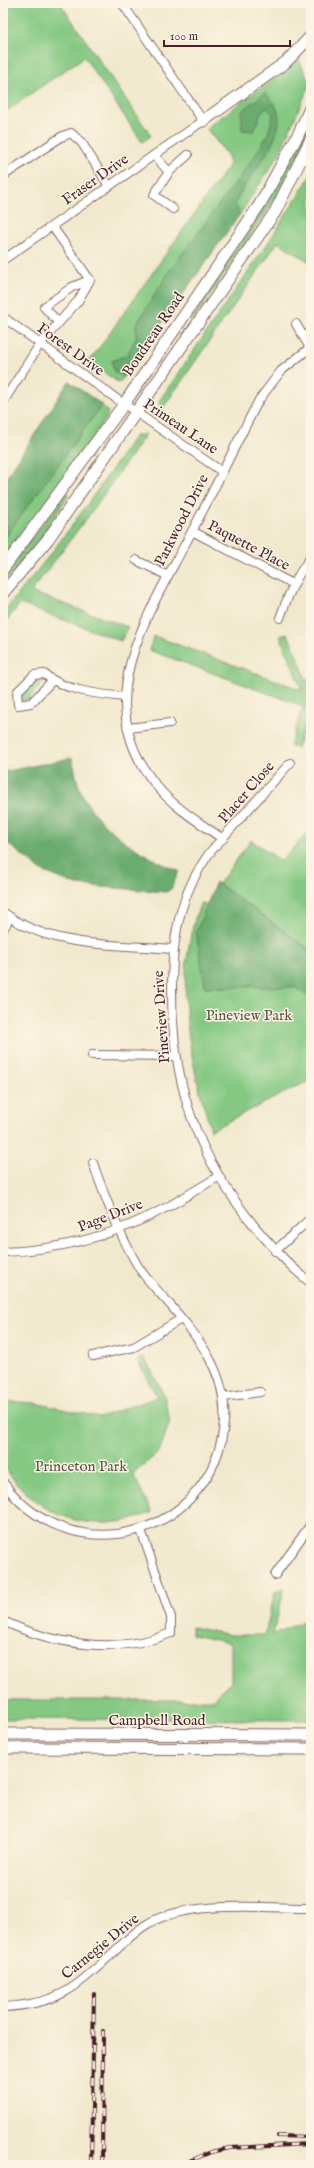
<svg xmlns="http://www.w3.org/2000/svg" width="314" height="2168" font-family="'IM FELL English',serif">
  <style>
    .green { fill: #84c882; stroke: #677456 }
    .forest { fill: #6bac70; stroke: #5a664e }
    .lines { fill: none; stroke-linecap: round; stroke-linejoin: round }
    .minor-casing { stroke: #846664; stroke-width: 10 }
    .major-casing { stroke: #846664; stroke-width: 13 }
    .minor { stroke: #fff; stroke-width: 8 }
    .major { stroke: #fff; stroke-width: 11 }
    .rail-casing { stroke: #4a1f2b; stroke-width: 4 }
    .rail { stroke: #fcf5e5; stroke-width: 2.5; stroke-dasharray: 8; stroke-linecap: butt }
    .labels { text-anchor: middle; stroke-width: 3; stroke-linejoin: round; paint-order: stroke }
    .street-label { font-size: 15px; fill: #4a1f2b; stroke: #fcf5e5 }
    .park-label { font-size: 15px; fill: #5b5245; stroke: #fcf5e5 }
  </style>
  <rect width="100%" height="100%" fill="#fcf5e5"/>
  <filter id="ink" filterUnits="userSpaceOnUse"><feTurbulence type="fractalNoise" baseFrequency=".025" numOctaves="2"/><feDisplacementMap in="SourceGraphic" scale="8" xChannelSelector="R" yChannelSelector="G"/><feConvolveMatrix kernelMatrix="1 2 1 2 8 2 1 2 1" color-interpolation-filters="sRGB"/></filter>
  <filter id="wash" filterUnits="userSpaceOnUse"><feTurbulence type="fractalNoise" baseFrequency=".012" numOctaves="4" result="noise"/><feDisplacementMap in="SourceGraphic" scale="16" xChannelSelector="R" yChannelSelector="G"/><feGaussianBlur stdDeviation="0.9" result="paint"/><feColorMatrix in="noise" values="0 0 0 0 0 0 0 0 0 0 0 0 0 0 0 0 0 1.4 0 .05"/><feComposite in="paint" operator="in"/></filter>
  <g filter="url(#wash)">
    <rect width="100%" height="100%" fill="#f1e9cd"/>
    <g class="green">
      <path d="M3,3H60L151,136L142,142L84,57L3,113Z"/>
      <path d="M299,60L310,84L278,156L240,214L119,383L89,362L230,164L228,156L206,128Z"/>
      <path d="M311,119V132L283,187L193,321L191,320C231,252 278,191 311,119Z"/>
      <path d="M311,175V263L278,242L161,411L159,401L266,246Z"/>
      <path d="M102,405L108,411L106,419L43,509L3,559V539Z"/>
      <path d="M146,434L92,511L31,592L128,627L121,641L20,604L3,625V612C51,557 94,496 135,436Z"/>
      <path d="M67,492L69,494L44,534L3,585V576Z"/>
      <path d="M288,634L307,681L311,682V709L297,748L290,746L303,706L149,650L154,636L302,690L280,636Z"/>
      <path d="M40,678L42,684L28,700H22L21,695L36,679Z"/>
      <path d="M311,829V951L219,884L251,840L281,861Z"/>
      <path d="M201,902L311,981V1082H306L211,1130C188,1056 172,976 201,902Z"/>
      <path d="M144,1357L164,1395L170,1421L159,1452L133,1474L152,1512C109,1532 59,1525 25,1492C17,1484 7,1473 3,1462C0,1452 3,1414 3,1401L34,1403L100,1417L157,1397L137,1360Z"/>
      <path d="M284,1589L273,1635L311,1617V1720L3,1719V1700H212L231,1681V1643L192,1635V1627L231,1635H265L275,1592Z"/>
    </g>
    <g class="forest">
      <path d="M265,93C305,127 246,172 235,204L240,214L124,376L114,372L112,361L127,355L136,338V325L168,273L247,167L268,135L273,114L266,107L260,115L254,131L242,130V111Z"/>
      <path d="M69,381L102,405L3,540V483Z"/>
      <path d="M72,758C75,770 77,783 82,794C98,829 145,857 179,871L171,889L166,892L77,885L42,871L3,840V767L8,771Z"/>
      <path d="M216,882L311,951V998L294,987H205L196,932Z"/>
    </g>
  </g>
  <g filter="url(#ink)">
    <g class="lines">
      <g class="minor-casing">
        <g id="minor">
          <path d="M154,155L169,172"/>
          <path d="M3,176L61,137L71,133L82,143L109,186"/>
          <path d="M173,209L154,195L169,172L188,155"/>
          <path d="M52,226L90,280"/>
          <path d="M3,260L203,121L122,3"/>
          <path d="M3,317L114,397L221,471"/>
          <path d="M58,322L44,307L72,287L90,280"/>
          <path d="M296,324L310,348"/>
          <path d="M3,402L40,344L78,301L90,280"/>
          <path d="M192,531L293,584"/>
          <path d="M136,560L168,576"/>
          <path d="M280,618C288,596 296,576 311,557"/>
          <path d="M52,681L31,703L18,705L17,692L34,675L44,674C65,691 98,694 124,697"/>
          <path d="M128,728L170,723"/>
          <path d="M290,763L211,851C179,894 172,938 172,991C172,1084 196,1156 256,1228C273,1248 290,1267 311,1283"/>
          <path d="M223,839C200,823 173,807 155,784C91,705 143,623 183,548C210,499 233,449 259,400L281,371L311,347"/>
          <path d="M3,912C50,949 116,944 173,949"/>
          <path d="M3,930L10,917"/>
          <path d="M92,1055L176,1056"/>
          <path d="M275,1251L311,1218"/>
          <path d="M3,1252C62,1250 119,1234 171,1205C187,1196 202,1186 218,1177"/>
          <path d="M93,1356L134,1347L181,1319"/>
          <path d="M223,1397L260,1392"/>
          <path d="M3,1482C70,1576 215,1537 224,1422C228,1372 197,1336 166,1300C157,1290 147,1280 139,1268C120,1236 105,1198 93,1163"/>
          <path d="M275,1575L311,1524"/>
          <path d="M3,1621C54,1645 118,1655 171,1633V1617L141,1530"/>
          <path d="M3,2007C61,2004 76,1987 116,1950C126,1941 136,1930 149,1923C189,1900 265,1908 311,1908"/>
        </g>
      </g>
      <g class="major-casing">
        <g id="major">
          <path d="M203,121L286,62L311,36"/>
          <path d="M3,569L124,404L260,204L299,133L311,106"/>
          <path d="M3,593L48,539L275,212L311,139"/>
          <path d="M3,1734L311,1735"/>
          <path d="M3,1748L311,1749"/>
        </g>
      </g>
      <use href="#minor" class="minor"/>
      <use href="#major" class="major"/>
      <g class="rail-casing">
        <g id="rail">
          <path d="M278,2136L311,2137"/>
          <path d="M91,2165L94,1994"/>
          <path d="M102,2165L103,2031"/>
          <path d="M180,2165L211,2152L230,2148L311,2144"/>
        </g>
      </g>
      <use href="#rail" class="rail"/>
    </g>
  </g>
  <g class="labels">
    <g class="street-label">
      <text transform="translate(95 179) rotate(-35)" y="5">Fraser Drive</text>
      <text transform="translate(153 334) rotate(-56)" y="5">Boudreau Road</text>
      <text transform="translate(71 349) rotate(36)" y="5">Forest Drive</text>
      <text transform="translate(181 426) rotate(34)" y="5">Primeau Lane</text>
      <text transform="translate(181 520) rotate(-63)" y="5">Parkwood Drive</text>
      <text transform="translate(249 545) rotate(28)" y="5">Paquette Place</text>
      <text transform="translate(246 792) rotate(-49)" y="5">Placer Close</text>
      <text transform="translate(161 1017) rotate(-94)" y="5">Pineview Drive</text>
      <text transform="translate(110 1215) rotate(-21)" y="5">Page Drive</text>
      <text x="157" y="1725">Campbell Road</text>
      <text transform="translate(100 1946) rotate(-39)" y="5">Carnegie Drive</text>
    </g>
    <g class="park-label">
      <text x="249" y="1020">Pineview Park</text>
      <text x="81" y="1471">Princeton Park</text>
    </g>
  </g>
  <rect width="314" height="2168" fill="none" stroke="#fcf5e5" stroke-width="16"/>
  <path d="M164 40v6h126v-6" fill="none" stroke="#4a1f2b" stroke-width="2"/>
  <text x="170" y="40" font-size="12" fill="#4a1f2b" stroke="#fcf5e5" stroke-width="3" paint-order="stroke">100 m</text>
</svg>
